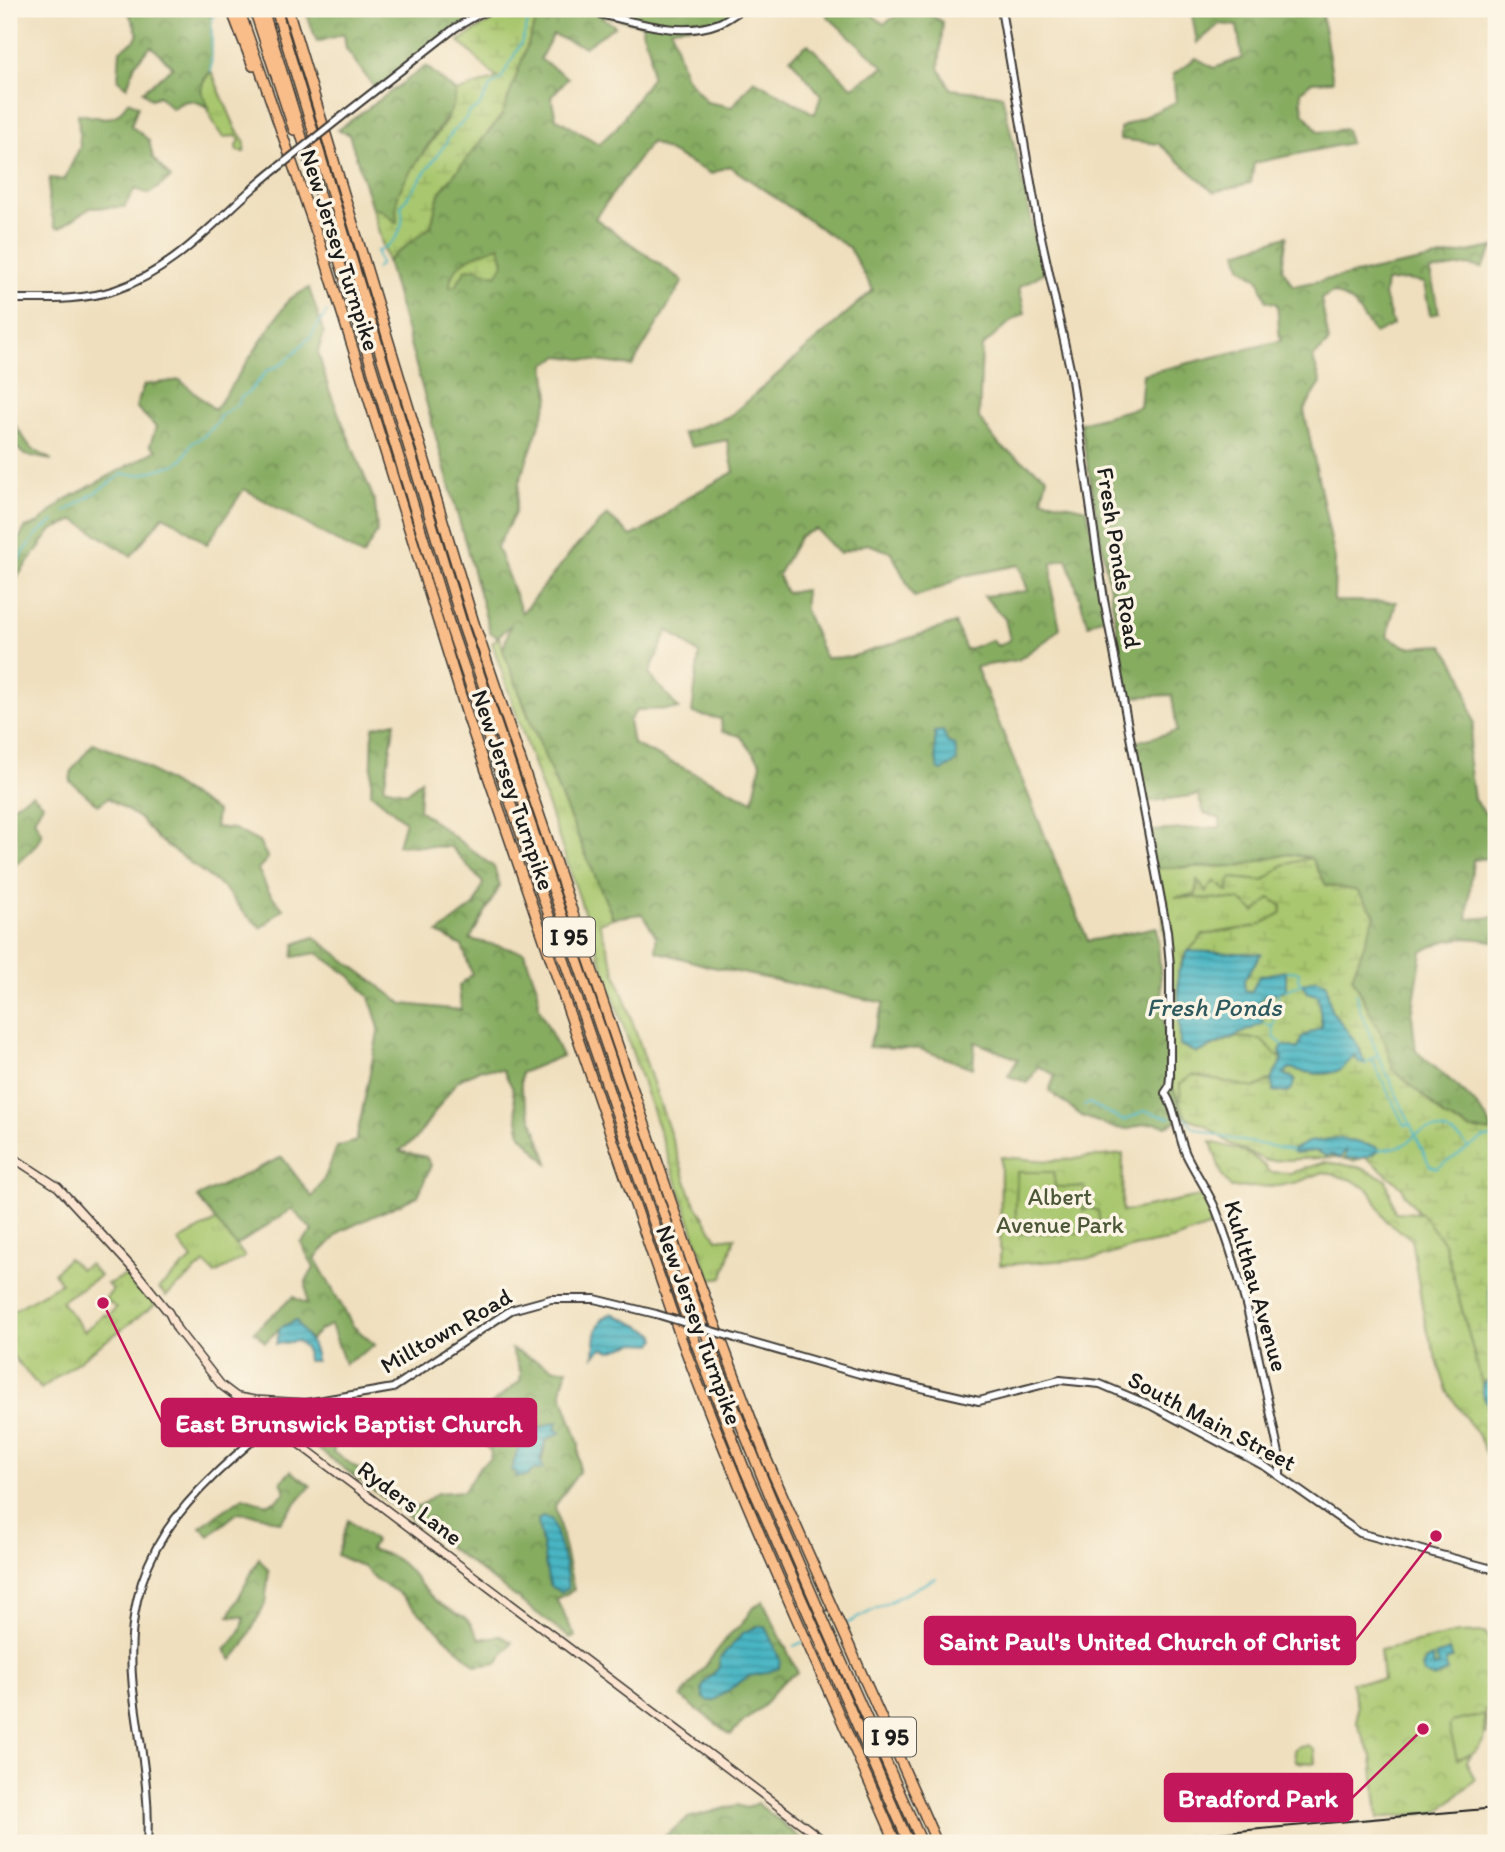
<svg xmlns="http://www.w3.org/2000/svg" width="1505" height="1852" font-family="Itim,sans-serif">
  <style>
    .grass { fill: url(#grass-tufts); stroke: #627245; stroke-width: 2 }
    .forest { fill: url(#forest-crowns); stroke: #51643e; stroke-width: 2; fill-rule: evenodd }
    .wetland { fill: url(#wetland-marsh); stroke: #627245; stroke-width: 2 }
    .park { fill: url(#park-crowns); stroke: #627245; stroke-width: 2 }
    .pitch { fill: #a9c76e; stroke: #627245; stroke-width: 2 }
    .water { fill: url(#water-rules); stroke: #326870; stroke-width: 2 }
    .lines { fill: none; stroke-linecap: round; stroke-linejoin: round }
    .stream { stroke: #48b5c3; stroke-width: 2 }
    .tertiary-casing { stroke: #3c3934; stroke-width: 10 }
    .secondary-casing { stroke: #3c3934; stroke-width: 10 }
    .motorway-casing { stroke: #3c3934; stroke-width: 12 }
    .tertiary { stroke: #fff; stroke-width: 6 }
    .secondary { stroke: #fce5d0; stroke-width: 7 }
    .motorway { stroke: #f8bd89; stroke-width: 9 }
    .rail { stroke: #1c1c1c; stroke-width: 2 }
    .tertiary-bridge-casing { stroke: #3c3934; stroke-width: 10; stroke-linecap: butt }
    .tertiary-bridge { stroke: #fff; stroke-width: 6 }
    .labels { text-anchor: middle; stroke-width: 7; stroke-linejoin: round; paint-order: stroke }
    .shield { fill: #fcf5e5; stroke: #5f5d58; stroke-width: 2 }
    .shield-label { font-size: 23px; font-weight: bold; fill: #1c1c1c }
    .street-label { font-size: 24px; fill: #1c1c1c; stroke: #fcf5e5 }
    .park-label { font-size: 24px; fill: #4d5839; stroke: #fcf5e5 }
    .water-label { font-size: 26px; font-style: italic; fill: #2e595f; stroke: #fcf5e5 }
    .leader { fill: none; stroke: #c2185b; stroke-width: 2.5 }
    .callout-dot { fill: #c2185b; stroke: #fcf5e5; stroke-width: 2.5 }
    .callout { fill: #c2185b; stroke: #c2185b; stroke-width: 2.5 }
    .callout-label { font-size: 26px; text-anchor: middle; font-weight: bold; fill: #fff }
  </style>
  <defs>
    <pattern id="grass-tufts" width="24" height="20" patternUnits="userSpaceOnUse" patternTransform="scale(1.75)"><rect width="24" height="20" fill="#a9c76e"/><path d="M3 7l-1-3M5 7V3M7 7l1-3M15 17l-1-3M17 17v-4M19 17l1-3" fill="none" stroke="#91aa5f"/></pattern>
    <pattern id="forest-crowns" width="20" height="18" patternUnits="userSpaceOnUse" patternTransform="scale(1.75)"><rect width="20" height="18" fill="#86ac61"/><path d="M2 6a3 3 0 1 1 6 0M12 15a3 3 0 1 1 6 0" fill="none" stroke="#6d8b4f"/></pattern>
    <pattern id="wetland-marsh" width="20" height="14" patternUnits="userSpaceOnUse" patternTransform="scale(1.75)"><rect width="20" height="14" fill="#a9c76e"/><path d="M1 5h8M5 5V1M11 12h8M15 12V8" fill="none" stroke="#91aa5f"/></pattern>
    <pattern id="park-crowns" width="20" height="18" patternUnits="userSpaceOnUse" patternTransform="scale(1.75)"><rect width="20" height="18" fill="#a9c76e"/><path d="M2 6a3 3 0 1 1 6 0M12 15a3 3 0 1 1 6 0" fill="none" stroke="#91aa5f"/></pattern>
    <pattern id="water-rules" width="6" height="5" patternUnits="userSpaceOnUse" patternTransform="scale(1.75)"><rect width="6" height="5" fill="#48b5c3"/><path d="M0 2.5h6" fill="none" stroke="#3b929e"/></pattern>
  </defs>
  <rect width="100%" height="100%" fill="#fcf5e5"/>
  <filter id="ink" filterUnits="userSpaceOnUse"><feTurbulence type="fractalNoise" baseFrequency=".0143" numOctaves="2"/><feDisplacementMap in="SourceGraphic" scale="14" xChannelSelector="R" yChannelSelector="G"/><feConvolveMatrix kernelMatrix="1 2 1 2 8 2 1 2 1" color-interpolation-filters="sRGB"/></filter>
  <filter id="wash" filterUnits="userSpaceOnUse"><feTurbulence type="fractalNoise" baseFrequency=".00686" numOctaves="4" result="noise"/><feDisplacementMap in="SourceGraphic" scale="28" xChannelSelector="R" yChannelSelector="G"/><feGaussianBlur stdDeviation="1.57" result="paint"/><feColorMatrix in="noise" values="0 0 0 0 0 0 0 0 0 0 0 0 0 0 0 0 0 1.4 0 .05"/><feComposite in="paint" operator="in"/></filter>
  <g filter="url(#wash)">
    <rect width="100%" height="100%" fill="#efdfbe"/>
    <g class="grass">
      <path d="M211,71L236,129L245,142L244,152L237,151L236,146L240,141L237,136L223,137C216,130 203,101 201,91C200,84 207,77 211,71Z"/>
      <path d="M499,637L526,711L613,918L599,923L692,1198L717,1239L735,1237L723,1277L710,1279L492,643Z"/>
      <path d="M1288,854L1311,858L1283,865L1264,881L1232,878L1228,892L1206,893L1197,881L1196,895L1182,896L1240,900L1270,898L1282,906L1281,913L1258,926L1203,935L1197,1053L1235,1037L1260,1039L1282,1059L1280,1076L1254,1088L1192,1075L1180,1084V1104L1168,1078L1169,962L1164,931L1161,888L1152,868L1238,866Z"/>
      <path d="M217,1220L245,1257L215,1274L205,1263L166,1296L159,1288L192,1259L178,1241Z"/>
      <path d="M68,1258L80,1269L89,1264L100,1276L61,1301L84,1331L105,1314L107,1316L116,1308L105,1299L113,1290L107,1284L130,1274L156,1304L41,1389L9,1352V1313L61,1283L54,1273Z"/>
    </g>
    <g class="forest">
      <path d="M130,9H206L212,18L211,71L204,80L201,90L209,108C193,99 186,98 172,109L159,96L151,99L143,91L173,67L151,46L135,64L127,87L118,80L120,50L134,41L138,34L128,11Z"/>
      <path d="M305,9H490L479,14L376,90L346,49L344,34L317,42Z"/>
      <path d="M537,9H743L719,23L671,28L685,76L707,102L732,107L754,80L815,114L821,95L790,58L808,44L852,87L884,67L828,17L825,9H865L884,24C912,5 913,4 943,22L939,68L951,89L1002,95L1044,273L1019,287L1025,313L1010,322L982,347L979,418L1000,446L1047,477L1042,499L1087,509L1108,615L1088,625L1067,558L1052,563V591L1060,628L1048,639L1018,660L976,667L1088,941L1157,927L1168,1078L1186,1117L1166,1126L1154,1123L1143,1124L1131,1129L1114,1128L1082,1116L1049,1091L1055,1075L1038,1066L1028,1083L1008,1076L1018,1059L975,1042L973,1068L920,1049L868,1047L884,1003L708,966L656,951V936L642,914L613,918L558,790L503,650L510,626L497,637L490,632L387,261L431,226L439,193L502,115L538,15ZM597,14L643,25L642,31L650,51L651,78L617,127L599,144L556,118L551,97L568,78L540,59L553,35L585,47L615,26ZM651,142L711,174L729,166L849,248L873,290L730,416L682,433L692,447L727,440L734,472L688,497L648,528L631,536L607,515L573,550L522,613L497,547L515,513L519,483L549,398L545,365L559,356L632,366L683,281L595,218ZM816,529L839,553L867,544L891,552L914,597L940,588L963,576L1019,565L1028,591L984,596L1005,619L1010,640L998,646L991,640L966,650L955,623L851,657L825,658L805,610V590L786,593L778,575L800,536ZM668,630L699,654L692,713L721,719L722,731L740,736L761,763L753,801L633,744L629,721L637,710L679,709L649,674Z"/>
      <path d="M1191,9H1321L1333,81L1312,82L1301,91L1303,112L1319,132L1346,129L1350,143L1254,163L1251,183L1214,192L1159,144L1120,139V128L1176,102L1173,75L1196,58L1214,68L1242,58L1237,26L1220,24L1197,43Z"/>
      <path d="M426,66L456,92L455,105L412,169L398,224L380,210L372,208L349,134L338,130Z"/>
      <path d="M129,101L138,106L131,126L149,140L153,158L171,178L149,194L135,189L124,207L90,208L60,228L55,227L48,200L50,178L64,180L80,147L78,114C90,115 108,122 118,114C122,111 125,104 129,101Z"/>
      <path d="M1287,236L1282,268L1293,286L1494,247L1482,268L1468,265L1430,271L1439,313L1430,315L1424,283L1407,280L1386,282L1384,295L1393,325L1375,334L1353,303L1333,292L1321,299L1329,342L1313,358L1321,383L1304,410L1335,559L1334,601L1396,602L1387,636L1407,647L1443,645L1463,677L1474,724L1468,756L1474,799L1486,814L1496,816V857L1473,860L1467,919L1496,917V942C1467,936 1447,936 1422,952L1412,1015L1416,1051C1443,1076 1478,1097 1494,1132L1471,1130L1444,1117L1431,1103L1393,1070L1385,1042L1352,977L1375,915L1357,891L1326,885L1311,858L1288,854L1238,866L1152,868V831L1220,827V819L1204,813L1198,795L1146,802L1136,742L1177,731L1172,695L1129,697L1080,423L1140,407L1143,374L1280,341L1277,304L1266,301L1259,280L1241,267L1237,252Z"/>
      <path d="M309,288L324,333L318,352L329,390L375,502L377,532L363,556L244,489L207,544L177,523L163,516L131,556L75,520L52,530L9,588V556L25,528L39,523L63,501L157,450L150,445L156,427L136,407L144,385L180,380L215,410L289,299Z"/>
      <path d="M9,416L31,448L52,460L25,455L9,442Z"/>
      <path d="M395,722L384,787L407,793L421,780L419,810L494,867L500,886L470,939L524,952L538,990L539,1008L562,1056L521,1073V1089L549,1165L521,1135L512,1087L503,1070L481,1069L457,1081L415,1140L399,1151L426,1157L431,1165L418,1196L341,1231L315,1258L353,1326L375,1345L345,1364L331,1325L320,1330L310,1340L302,1331L296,1320L280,1328L265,1342L254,1331L293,1297L307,1304L306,1281L314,1268L301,1243L313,1231L292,1209L236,1246L197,1197L282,1157L312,1197L325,1177L337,1147L356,1141L379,1028L370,998L350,976L317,953L293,957L295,944L314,937L403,1004L461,1010L459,986L472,974L462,946L438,933L475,905L483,883L451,847L398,845L405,821L371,793L373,727Z"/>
      <path d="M93,743L133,759L217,812L215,827L234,829L259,842L268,858L258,869L268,891L283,909L261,928L244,913L224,888L158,839L140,819L108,798L98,805L70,781L72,770Z"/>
      <path d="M32,794L43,804L34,819L42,834C35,851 21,858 9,871V849L14,838L9,831V808Z"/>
      <path d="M511,1349L555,1369H567L562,1386V1394L579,1444V1472L555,1506L574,1590L556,1599L575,1636L573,1638H570L306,1440L317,1431L336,1445L333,1452L417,1508L437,1493L464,1491L480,1466L490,1459L491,1452L482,1441L478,1415L520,1381L521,1373ZM558,1422L555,1429L557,1435L548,1437L539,1470H533L527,1476L516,1477L539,1427Z"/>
      <path d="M291,1471L311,1486L280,1522L259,1515L237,1513L209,1536L200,1527L243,1497C262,1503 271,1509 285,1492L281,1481Z"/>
      <path d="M348,1520L375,1541L370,1550C412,1557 410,1581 439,1603C462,1619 466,1610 479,1639L501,1636L512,1642L497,1663L476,1666L397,1592L375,1579L365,1568L337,1555Z"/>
      <path d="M259,1558L269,1571L265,1604L244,1645L232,1660L225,1650C233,1641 244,1630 244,1617L229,1616Z"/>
      <path d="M763,1601L798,1673C779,1680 774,1694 761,1708C750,1717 740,1723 731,1735L681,1697L730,1634L741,1625L752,1609ZM759,1626L766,1628L779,1668L765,1673L749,1676L714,1700L704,1698C700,1688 707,1676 717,1671L754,1627Z"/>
      <path d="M757,1803L804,1841L802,1843H645L647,1839L657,1842L688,1818L737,1805L747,1808Z"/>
    </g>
    <g class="wetland">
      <path d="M538,15L502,115L439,193L431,226L387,261L372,208L380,210L397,223C397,215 395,204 398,196C410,161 453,126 456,92L497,78L459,41L499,16Z"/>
      <path d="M500,246L504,264L496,275L475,268L465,270L456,286L450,287C450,261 480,253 500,246Z"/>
      <path d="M1311,858L1326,885L1357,891L1375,915L1352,977L1385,1042L1393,1070L1431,1103L1444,1117L1471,1130L1496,1132V1252L1485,1244C1494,1288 1488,1333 1493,1378L1482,1384L1444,1243L1404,1194L1403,1188L1366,1157L1353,1161L1337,1157L1267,1161L1230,1144L1205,1125L1186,1117L1180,1104V1084L1192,1075L1254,1088L1280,1076L1282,1060L1260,1039L1235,1037L1197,1053L1180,1045L1178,973L1184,956L1203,935L1258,926L1281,913L1282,906L1270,898L1255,912L1240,900L1175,897L1196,895L1197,880L1206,892L1214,881L1228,892L1231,878L1264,881L1283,865Z"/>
    </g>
    <g class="park">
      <path d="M1211,1142C1234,1148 1255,1152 1269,1172L1290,1173L1325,1162L1358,1167L1386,1179L1395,1212L1421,1213L1444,1243L1482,1384V1392L1496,1422V1474L1479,1437L1447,1391L1425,1323L1411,1238L1386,1221L1370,1191L1352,1180L1324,1172L1298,1182L1279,1186L1231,1188L1222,1175Z"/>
      <path d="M1123,1154L1122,1212L1205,1195C1210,1204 1218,1215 1214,1225L1172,1240L1134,1247L1098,1258L1000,1265L1001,1157L1048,1161Z"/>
      <path d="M1485,1632L1496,1654V1668L1490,1670L1496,1682V1708L1485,1710L1487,1734L1466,1761L1475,1780L1438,1812L1378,1818L1372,1756L1357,1724V1705L1351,1682L1383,1680L1380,1650L1458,1633Z"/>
      <path d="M1299,1746L1307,1745L1314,1749L1315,1763L1296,1762L1294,1750Z"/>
    </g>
    <g class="pitch">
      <path d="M1017,1172H1054L1055,1187H1085L1083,1211L1090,1208L1098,1211L1101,1232L1082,1230L1081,1233H1015Z"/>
      <path d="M1484,1715L1485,1739L1474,1753L1457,1759L1449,1726L1452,1722Z"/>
    </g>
    <g class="water">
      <path d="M943,731L948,743L955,745L957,761L942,771L938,769L935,752V732Z"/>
      <path d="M1188,951L1261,954L1244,980L1245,990L1251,993L1259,976L1286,971V990L1265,996L1250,1011L1249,1019L1259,1016L1264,1023L1197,1053L1180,1045L1178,973Z"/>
      <path d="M1316,979L1326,983L1331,1010L1358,1045L1365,1064L1359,1063L1355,1055C1350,1059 1345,1068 1339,1070C1324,1077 1306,1073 1290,1068L1284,1074L1295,1079L1292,1089L1287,1093L1274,1091L1271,1080L1282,1060L1280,1051L1283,1045L1298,1049L1302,1037L1322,1027L1318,996L1307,992L1302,984Z"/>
      <path d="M1338,1138L1377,1147L1379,1150C1368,1158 1359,1159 1346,1158V1150L1340,1158L1330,1154L1327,1156L1316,1151L1295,1153L1292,1150L1308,1142Z"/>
      <path d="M1485,1243L1496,1252V1422L1482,1392V1384L1493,1378C1488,1333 1493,1287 1485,1243Z"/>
      <path d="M612,1313L654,1333L656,1339L653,1344L636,1343L611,1351L602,1348L594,1356C596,1339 593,1321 612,1313Z"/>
      <path d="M296,1320C303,1334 315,1343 316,1361H307L306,1349L297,1341L276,1344L280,1328Z"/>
      <path d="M558,1422L555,1429L561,1432C557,1435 550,1436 547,1439C542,1444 544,1453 540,1459L543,1469L533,1470L527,1476L516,1477L517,1472L512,1471C516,1442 530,1428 558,1422Z"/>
      <path d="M542,1516L552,1520L565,1564L568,1589L561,1592L551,1586L548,1579L538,1521Z"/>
      <path d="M759,1626L766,1628L780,1660L779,1668L765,1673L749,1676L714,1700L709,1701L704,1698C697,1682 712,1678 719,1667L720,1658L744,1632Z"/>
      <path d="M1449,1650L1453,1658L1445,1662L1448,1671L1434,1678L1424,1674L1422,1667L1426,1660L1432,1657L1434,1667L1438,1665L1435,1656Z"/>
    </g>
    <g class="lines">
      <g class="stream">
        <path d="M211,71L212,18L223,10"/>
        <path d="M376,269L380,265L377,251C397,244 406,226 401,206L446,143C453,125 465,125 469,112L478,108L491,86L501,79L522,41L528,22L533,20L537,9"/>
        <path d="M65,512L123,474L139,475L176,464L183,459L192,443L204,436L217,423L220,416L238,404L241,397L248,393L267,371L284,363L311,336L327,312"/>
        <path d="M9,573L37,534L54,521"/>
        <path d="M1286,990L1302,984L1298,979L1299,972L1286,971"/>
        <path d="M1356,993L1360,1010L1378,1055L1430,1166L1437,1168L1484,1138H1496"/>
        <path d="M1264,1023L1273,1027L1274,1037L1283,1045"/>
        <path d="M1273,1027L1278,1008V992"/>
        <path d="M1372,1059L1404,1125H1410"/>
        <path d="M1365,1064L1377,1055"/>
        <path d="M1084,1106L1089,1103L1124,1121L1144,1111L1170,1118"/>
        <path d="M1184,1118H1186L1193,1127L1226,1138L1292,1150"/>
        <path d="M1379,1150C1389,1149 1403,1147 1411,1140C1414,1138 1415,1134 1418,1133C1436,1124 1457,1132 1468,1147"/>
        <path d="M844,1625L936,1578"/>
        <path d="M794,1646L803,1642"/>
      </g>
    </g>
  </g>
  <g filter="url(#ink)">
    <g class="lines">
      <g class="tertiary-casing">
        <g id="tertiary">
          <path d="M574,9C619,15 675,41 719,23C727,20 735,13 743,9"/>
          <path d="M1001,9L1038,223L1071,373L1104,600L1167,931L1170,966V1076L1169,1087L1165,1093C1177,1111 1177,1134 1186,1154C1195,1173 1208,1190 1216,1210C1247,1289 1262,1375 1280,1458V1476"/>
          <path d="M340,118L455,28L479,14L494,9"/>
          <path d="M9,299C43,299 82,301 115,290C181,268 223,210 276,169"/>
          <path d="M735,1338L860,1374L979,1401L1060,1380L1100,1384L1152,1406L1266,1467L1360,1533L1496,1570"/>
          <path d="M147,1843C151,1793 139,1740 133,1689C119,1546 192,1492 291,1408L306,1403L393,1388L511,1310L551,1299H595L656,1314"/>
        </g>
      </g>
      <g class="secondary-casing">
        <g id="secondary">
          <path d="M9,1155L58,1187L135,1271L169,1313L177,1329L221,1385L827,1843"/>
          <path d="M238,1397L254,1400L306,1403"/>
        </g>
      </g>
      <g class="motorway-casing">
        <g id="motorway">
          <path d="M231,9L253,66"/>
          <path d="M239,9L321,246L468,718L679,1333C743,1506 822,1674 896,1843"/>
          <path d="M254,9L294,130"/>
          <path d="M263,9L451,629L691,1331L744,1468L909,1843"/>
          <path d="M276,9L463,626L683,1270C751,1466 839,1654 922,1843"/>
          <path d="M288,9L474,623L692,1263L766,1458L937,1843"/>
        </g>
      </g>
      <use href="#tertiary" class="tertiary"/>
      <use href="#secondary" class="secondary"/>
      <use href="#motorway" class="motorway"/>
      <path class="rail" d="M1103,1843L1496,1808"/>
      <g class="tertiary-bridge-casing">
        <g id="tertiary-bridge">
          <path d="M276,169L340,118"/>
          <path d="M656,1314L735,1338"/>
        </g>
      </g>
      <use href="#tertiary-bridge" class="tertiary-bridge"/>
    </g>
  </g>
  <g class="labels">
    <g class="shield">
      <rect x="543" y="917.5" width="52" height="39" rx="5"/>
      <rect x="864" y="1717.5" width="52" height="39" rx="5"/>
    </g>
    <g class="shield-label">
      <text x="569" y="945">I 95</text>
      <text x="890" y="1745">I 95</text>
    </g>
    <g class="street-label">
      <text transform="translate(340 250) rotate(72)" y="8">New Jersey Turnpike</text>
      <text transform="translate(1119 558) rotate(81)" y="8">Fresh Ponds Road</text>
      <text transform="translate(513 790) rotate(71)" y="8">New Jersey Turnpike</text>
      <text transform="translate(1256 1286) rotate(74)" y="8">Kuhlthau Avenue</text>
      <text transform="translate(699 1325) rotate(70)" y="8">New Jersey Turnpike</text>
      <text transform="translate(446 1331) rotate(-30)" y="8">Milltown Road</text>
      <text transform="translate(1212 1421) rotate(28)" y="8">South Main Street</text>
      <text transform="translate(410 1503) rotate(37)" y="8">Ryders Lane</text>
    </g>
    <g class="park-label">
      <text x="1060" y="1205">Albert<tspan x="1060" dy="28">Avenue Park</tspan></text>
    </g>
    <g class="water-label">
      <text x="1214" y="1016">Fresh Ponds</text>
    </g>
  </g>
  <path class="leader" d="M103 1303L162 1423M1436 1536L1355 1641M1423 1729L1352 1798"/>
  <g class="callout-dot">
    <circle cx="103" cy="1303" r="7"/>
    <circle cx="1436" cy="1536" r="7"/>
    <circle cx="1423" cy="1729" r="7"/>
  </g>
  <g class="callout">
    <rect x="162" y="1399" width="374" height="47" rx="7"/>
    <rect x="925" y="1617" width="430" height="47" rx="7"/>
    <rect x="1165" y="1774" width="187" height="47" rx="7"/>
  </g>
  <g class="callout-label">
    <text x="349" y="1432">East Brunswick Baptist Church</text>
    <text x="1140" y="1650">Saint Paul's United Church of Christ</text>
    <text x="1258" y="1807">Bradford Park</text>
  </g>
  <rect width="1505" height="1852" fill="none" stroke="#fcf5e5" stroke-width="35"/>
</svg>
